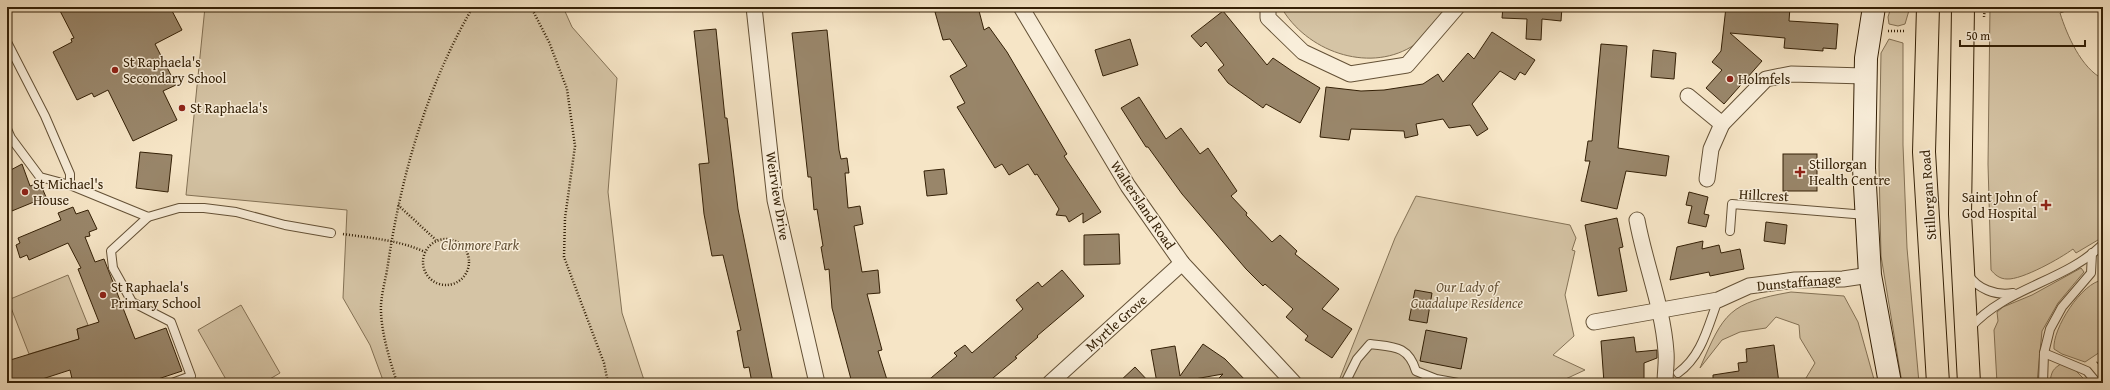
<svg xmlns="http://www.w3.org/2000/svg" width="2110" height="390" font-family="'Gentium Book Plus',serif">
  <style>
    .green { fill: #d5c4a5; stroke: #847256 }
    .building { fill: #99866a; stroke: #342006 }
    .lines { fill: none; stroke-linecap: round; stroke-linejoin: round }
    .lane-casing { stroke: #645136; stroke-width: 10 }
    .street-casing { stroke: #645136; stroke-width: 17 }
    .secondary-casing { stroke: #342006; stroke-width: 24 }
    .highway-casing { stroke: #342006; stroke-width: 24 }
    .path { stroke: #342006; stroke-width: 2.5; stroke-dasharray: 1 2; stroke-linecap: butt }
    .lane { stroke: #f9eeda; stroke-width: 8 }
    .street { stroke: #f9eeda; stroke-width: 15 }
    .secondary { stroke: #f9eeda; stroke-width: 22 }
    .highway { stroke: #f6e5c6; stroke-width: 22 }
    .poi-dot { fill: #8f2418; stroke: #f9eeda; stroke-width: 1.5 }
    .labels { text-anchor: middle; stroke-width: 3; stroke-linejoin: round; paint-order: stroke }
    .poi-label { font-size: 14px; fill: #342006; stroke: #f9eeda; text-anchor: start }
    .street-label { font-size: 14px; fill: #342006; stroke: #f9eeda }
    .park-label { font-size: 14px; font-style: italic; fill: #645136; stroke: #f9eeda }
  </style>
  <rect width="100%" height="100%" fill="#f6e5c6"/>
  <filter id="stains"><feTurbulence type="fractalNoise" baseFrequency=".005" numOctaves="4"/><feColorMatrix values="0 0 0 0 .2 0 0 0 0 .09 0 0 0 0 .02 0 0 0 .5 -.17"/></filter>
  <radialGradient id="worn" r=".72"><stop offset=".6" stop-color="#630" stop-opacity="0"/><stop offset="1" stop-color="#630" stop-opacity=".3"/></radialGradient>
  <g class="green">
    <path d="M205,7H563L572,27L617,78L608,192L622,313L645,383H384L370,345L343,298L347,210L186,195Z"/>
    <path d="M1281,7H1449C1437,20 1427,38 1411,47C1367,73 1306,51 1281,7Z"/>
    <path d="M1891,7H1910L1905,24L1898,26L1889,24L1888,17Z"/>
    <path d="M1990,7H2068L2069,10L2060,13C2067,35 2081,68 2103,79V237L2076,253L2073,249C2061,258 2022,280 2007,279C2000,279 1995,275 1991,270L1988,164Z"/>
    <path d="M1889,39L1903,43V145L1907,248L1919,383H1902L1881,256L1879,166L1881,53Z"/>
    <path d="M1416,196L1570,225L1576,238L1572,250L1575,251L1565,295L1574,336L1553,355L1585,370L1557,383H1338L1395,238Z"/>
    <path d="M2081,268L2084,272L2058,303L2042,331L2037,383H1997L1994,330L1998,321L1997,312L2003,307L2032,295Z"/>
    <path d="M68,275L88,325L77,329L79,339L29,354L8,300Z"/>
    <path d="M2103,280V350L2085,362L2062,354L2054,349C2052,329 2082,282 2103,280Z"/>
    <path d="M1791,292L1844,296L1858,322L1875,383H1836L1832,379L1827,383H1803L1815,363L1800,338L1799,325L1776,317L1766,328L1740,332L1722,340L1700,368C1724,312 1729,303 1791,292Z"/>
    <path d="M241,305L280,373L263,383H228L198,330Z"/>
    <path d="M2063,363L2072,367L2088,383H2050C2051,372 2053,368 2063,363Z"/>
  </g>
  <g class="building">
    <path d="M58,7H170L182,30L155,44L176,85L163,91L177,120L133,141L108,90L94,97L92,93L77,100L53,52L72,42L71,39L74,38Z"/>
    <path d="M954,7H978L984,30L989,27L1007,52L1067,154L1064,156L1101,212L1083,223V213L1069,222L1066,216L1056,215L1059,209L1037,174L1035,175L1028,164L1009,175L1002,164L995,168L957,107L965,103L950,76L967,66L950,39L943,40L935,12Z"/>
    <path d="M1503,7H1562L1561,21L1542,19L1541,40L1526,39L1527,19L1502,18Z"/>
    <path d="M1726,7H1790L1789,21L1838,24L1836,49L1823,48V51L1784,48L1785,38L1730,33L1762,61L1724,104L1706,88L1722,70L1712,62L1721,51Z"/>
    <path d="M1223,11L1267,65L1273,58L1292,71L1320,88L1300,123L1266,104L1263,108L1228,83L1218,70L1224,65L1206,42L1201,47L1191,36Z"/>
    <path d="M716,29L725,118H727L738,209L773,382L765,383H752L749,367L744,368L737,331L741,330L723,255L712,256L704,214L699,164L709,163L694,31Z"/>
    <path d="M827,30L839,150L841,159L847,158L849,173H845L848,208L860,206L863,224L854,226L862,272L878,270L880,293L867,294L882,350L878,351L888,383H852L832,308L829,269L825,270L821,247L823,246L817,209L814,210L811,177H808L792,33Z"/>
    <path d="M1492,32L1535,60L1525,75L1520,72L1515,80L1500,71L1472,104L1488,129L1477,136L1470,125L1449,128L1443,119L1416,124L1418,135L1405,138L1404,131L1351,129L1349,140L1320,137L1326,87L1361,91L1384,90L1423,84L1438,74L1443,82L1468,53L1474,59Z"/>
    <path d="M1130,39L1138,65L1103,76L1095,50Z"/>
    <path d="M1601,44L1627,46L1618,148L1669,156L1666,176L1626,171L1617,209L1581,201L1590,161H1585L1588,141H1592Z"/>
    <path d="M1653,50L1676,53L1674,79L1651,77Z"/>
    <path d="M1139,97L1166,139L1181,128L1200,154L1208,148L1237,191L1231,196L1247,213L1246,215L1272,242L1280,235L1297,251L1295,254L1339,289L1322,309L1352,329L1332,358L1305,340L1308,336L1286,317L1293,309L1265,284L1263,286L1246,269L1182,194L1148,147H1146L1121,108Z"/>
    <path d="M140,152L172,155L168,192L136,188Z"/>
    <rect x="1783" y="154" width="34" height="37"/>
    <path d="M22,164L30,186L40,183L46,197L7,213V172Z"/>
    <path d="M944,169L947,194L927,196L924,171Z"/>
    <path d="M1689,192L1708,197L1704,214L1709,215L1706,227L1688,223L1692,206L1686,205Z"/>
    <path d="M73,207L76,214L88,210L97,229L89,232L90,236L85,237L95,262L104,259L135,339L166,328L182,371L146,383H73L70,370L30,383H7V361L79,339L77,329L99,322L78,269L81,268L68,243L29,260L27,255L20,258L16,245L20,243L18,238L61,220L58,213Z"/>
    <path d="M1617,218L1623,247L1619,248L1627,291L1598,296L1585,225Z"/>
    <path d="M1766,222L1787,225L1785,244L1764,241Z"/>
    <path d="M1119,234L1120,264L1084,265V235Z"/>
    <path d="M1703,241L1702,249L1719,245L1721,253L1740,249L1744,269L1710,276L1709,272L1670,280L1677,247Z"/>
    <path d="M1062,270L1084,296L1037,336L1038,337L1015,357L1017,358L987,383H925L957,356L954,353L965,345L972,353L1023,309L1016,300L1038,282L1042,287Z"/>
    <path d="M1415,290L1432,293L1427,323L1409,320Z"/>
    <path d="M1426,330L1467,338L1461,369L1420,361Z"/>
    <path d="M1634,337L1636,352L1657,350V358L1644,363V383H1604L1601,341Z"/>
    <path d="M1203,344L1225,359L1248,383H1214L1223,374L1172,383H1157L1151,350L1175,346L1180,376Z"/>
    <path d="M1774,345L1779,383H1713V375L1739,371L1738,363L1747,362L1746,349Z"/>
    <path d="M1135,367L1150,383H1118Z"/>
  </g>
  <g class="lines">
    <g class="lane-casing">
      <g id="lane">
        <path d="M7,42L45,116L70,174V185L40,177L11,138L7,129"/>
        <path d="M70,185L148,217L179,208H204L236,212L285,225L331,233"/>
        <path d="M148,217L111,251L113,268L132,302L171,322L191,376L172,383"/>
        <path d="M1730,231L1732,204L1866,215"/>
        <path d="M1968,274C1977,289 1996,296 2013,293"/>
        <path d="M1970,328C2006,287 2065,282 2103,244"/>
        <path d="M2044,353L2087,371L2097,383"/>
        <path d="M1678,373C1702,356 1708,326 1718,300"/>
        <path d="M1345,383L1357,359L1370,344C1393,347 1408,345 1416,371L1436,379L1458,383"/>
        <path d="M2043,383L2044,353L2050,329L2062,307L2091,273L2092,253"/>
      </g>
    </g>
    <g class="street-casing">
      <g id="street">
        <path d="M754,7L775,200L817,383"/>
        <path d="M1021,7L1128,186L1182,263L1294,383"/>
        <path d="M1268,7V18L1303,52L1350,74L1407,65L1457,7"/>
        <path d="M1688,96L1722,124L1766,79L1791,74L1865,76"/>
        <path d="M1707,179L1711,149L1722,124"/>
        <path d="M1637,220C1645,264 1663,307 1666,352C1667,362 1665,373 1665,383"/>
        <path d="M1594,322L1718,300L1749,286L1795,280L1843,279L1870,275"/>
        <path d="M1050,383L1182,263"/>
      </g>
    </g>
    <g class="secondary-casing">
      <path id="secondary" d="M1874,7L1866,58L1864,168L1870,275L1890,383"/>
    </g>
    <g class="highway-casing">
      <g id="highway">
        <path d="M1928,7L1924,152L1938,383"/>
        <path d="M1963,7L1960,214L1969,383"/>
      </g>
    </g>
    <g class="path">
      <path d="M531,7L549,42L567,89L575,146L565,218L564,257L604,363L608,383"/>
      <path d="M1984,17L1985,7"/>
      <path d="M1888,31H1906"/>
      <path d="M398,205L436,240"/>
      <path d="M343,234C371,238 399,240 425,252"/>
      <circle cx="446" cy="262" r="23"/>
      <path d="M2097,363L2103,358"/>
      <path d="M397,383C390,360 382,336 381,312C380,297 386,279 388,264C401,176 427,85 473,7"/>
    </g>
    <use href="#lane" class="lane"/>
    <use href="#street" class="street"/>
    <use href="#secondary" class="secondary"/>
    <use href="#highway" class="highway"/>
  </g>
  <g class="poi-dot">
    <circle cx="115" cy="70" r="4"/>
    <circle cx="1730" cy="79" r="4"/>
    <circle cx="182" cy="108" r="4"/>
    <path d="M1798 166h4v4h4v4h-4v4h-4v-4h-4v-4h4z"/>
    <circle cx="25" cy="192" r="4"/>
    <path d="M2044 199h4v4h4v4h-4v4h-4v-4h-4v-4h4z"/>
    <circle cx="103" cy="295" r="4"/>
  </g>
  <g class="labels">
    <g class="poi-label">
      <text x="123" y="67">St Raphaela's<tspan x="123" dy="16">Secondary School</tspan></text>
      <text x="1738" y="84">Holmfels</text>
      <text x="190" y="113">St Raphaela's</text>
      <text x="1809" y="169">Stillorgan<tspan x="1809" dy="16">Health Centre</tspan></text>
      <text x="33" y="189">St Michael's<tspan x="33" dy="16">House</tspan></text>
      <text x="2037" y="202" text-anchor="end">Saint John of<tspan x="2037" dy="16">God Hospital</tspan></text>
      <text x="111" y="292">St Raphaela's<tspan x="111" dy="16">Primary School</tspan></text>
    </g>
    <g class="street-label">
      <text transform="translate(1764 195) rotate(3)" y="5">Hillcrest</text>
      <text transform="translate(1928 195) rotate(-94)" y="5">Stillorgan Road</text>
      <text transform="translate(778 196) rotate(81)" y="5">Weirview Drive</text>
      <text transform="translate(1143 205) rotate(56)" y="5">Waltersland Road</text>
      <text transform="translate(1799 282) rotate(-5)" y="5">Dunstaffanage</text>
      <text transform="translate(1116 323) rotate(-42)" y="5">Myrtle Grove</text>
    </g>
    <g class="park-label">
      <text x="480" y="250">Clonmore Park</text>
      <text x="1467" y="292">Our Lady of<tspan x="1467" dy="16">Guadalupe Residence</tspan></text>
    </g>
  </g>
  <rect width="2110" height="390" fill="none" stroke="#f6e5c6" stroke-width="24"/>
  <rect x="8" y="8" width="2094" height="374" fill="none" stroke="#342006" stroke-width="2"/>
  <rect x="12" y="12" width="2086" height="366" fill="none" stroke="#342006"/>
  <path d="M1960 40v6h125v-6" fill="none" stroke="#342006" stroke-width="2"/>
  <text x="1966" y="40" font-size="12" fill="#342006" stroke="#f9eeda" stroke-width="3" paint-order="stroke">50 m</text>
  <rect width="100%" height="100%" filter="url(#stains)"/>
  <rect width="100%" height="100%" fill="url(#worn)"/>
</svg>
